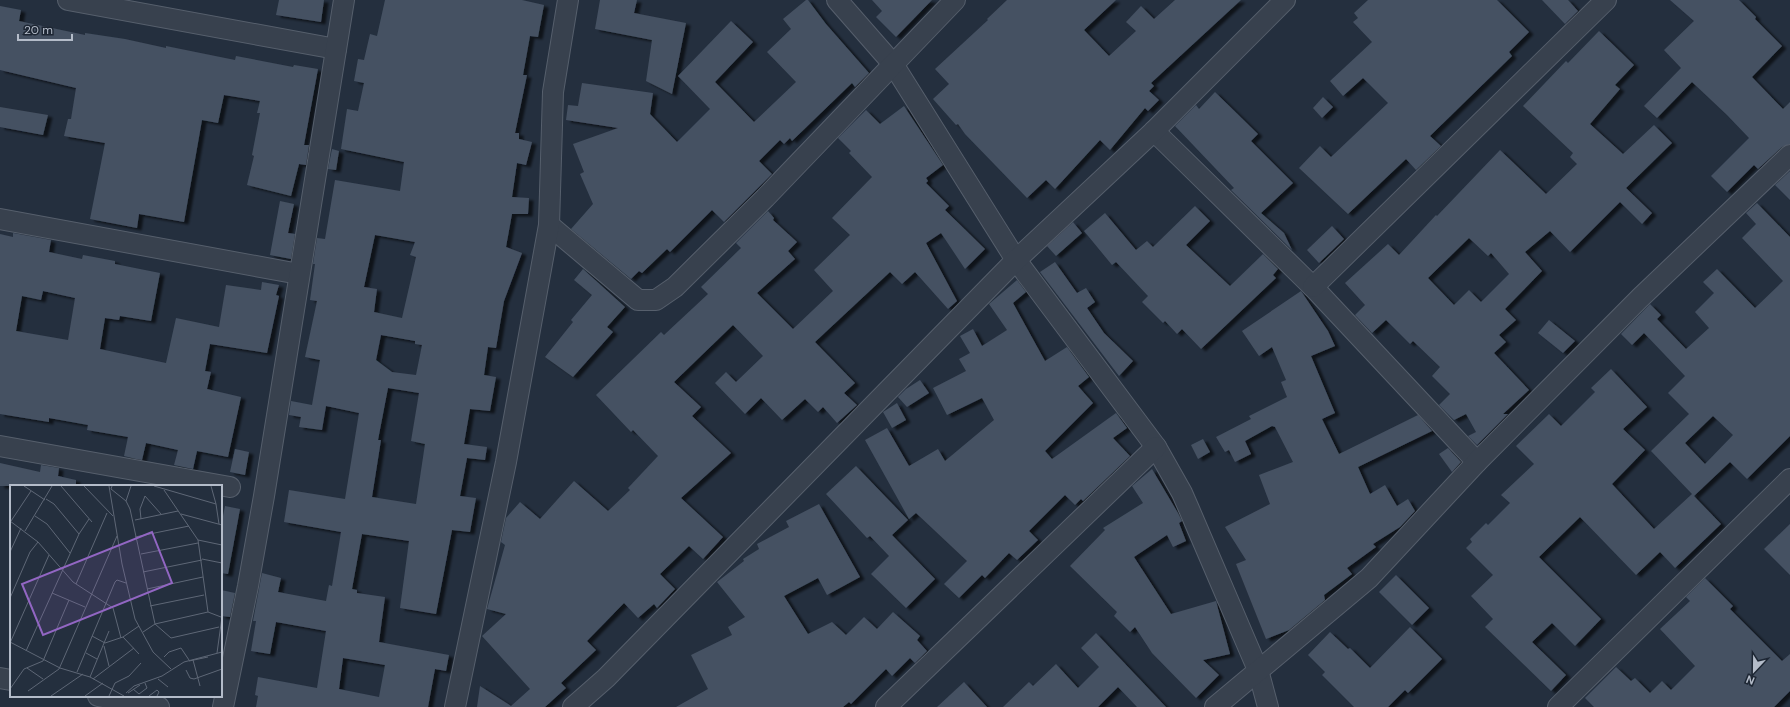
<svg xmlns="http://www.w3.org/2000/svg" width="1790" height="707" font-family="'DM Sans',sans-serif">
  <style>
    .building { fill: #455162; fill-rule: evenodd; filter: url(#shadow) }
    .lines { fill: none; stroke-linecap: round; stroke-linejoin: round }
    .street-casing { stroke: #565f6c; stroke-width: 22 }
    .street { stroke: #38414e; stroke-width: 20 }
    .inset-road { fill: none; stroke: #5e6776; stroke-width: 1 }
    .view { fill: #9266c3; fill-opacity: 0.15; stroke: #9266c3; stroke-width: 2 }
    .inset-edge { fill: none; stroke: #b4bcc9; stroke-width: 2 }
  </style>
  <defs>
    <filter id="shadow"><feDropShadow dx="4.5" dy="2.5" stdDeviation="1" flood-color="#0009"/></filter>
  </defs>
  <rect width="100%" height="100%" fill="#242f3e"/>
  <g class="building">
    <path d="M279,0H324L321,22L276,15Z"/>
    <path d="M385,0H522L544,5L538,37L530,36L523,75H527L515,133H519V139L532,142L526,165L517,163L512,197L529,198L528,214H512L506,247L522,253L504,301L496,348L488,347L484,375L496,377L490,411L470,409L464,444L487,447L485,460L467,458L460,496L476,498L470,532L452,530L436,614L400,608L409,541L362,534L352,589L357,590V593L385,597L379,642L449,655L446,671L435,669L428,707H256L258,696L255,695L258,677L317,688L326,631L276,622L270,654L251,651L256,621H253L262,573L281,578L278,592L326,601L329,585L332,586L341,532L284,522L289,490L345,499L359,413L326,406L322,430L299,427L301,417L289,415L291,401L312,405L320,360L305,357L317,301L310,300L315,264H313L317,238L325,239L335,180L400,191L404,162L341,149L347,109L358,111L364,83L354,81L358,59L364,60L370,34L377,36ZM375,235L415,242L410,255L416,257L402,318L374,312L377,289L364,287ZM381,335L415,341V344L422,345L416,375L392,372L376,360ZM388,388L419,393L411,441L425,444L416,504L372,497L381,440H378ZM343,658L385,665L379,697L339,689Z"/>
    <path d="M600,0H637L634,13L686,23L672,94L646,81L652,40L595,29Z"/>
    <path d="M806,0H808L826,24L869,73L855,87L852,83L792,141L790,138L784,144L780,140L759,161L772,174L724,222L712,210L670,252L667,249L642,273L639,271L631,279L571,229L593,204L580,174L584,172L573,144L618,128L566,120L568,105L578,106L582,83L653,93L650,114L677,142L710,109L678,76L731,21L753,42L715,82L754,122L796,82L767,52L791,29L783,19Z"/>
    <path d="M872,0H932L896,37L876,17L882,11Z"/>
    <path d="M1007,0H1116L1084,30L1109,56L1136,31L1126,22L1141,6L1154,19L1175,0H1241L1151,83L1154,86L1149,91L1159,100L1148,111L1145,108L1110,150L1100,140L1055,189L1046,180L1027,198L965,134L958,124L956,125L933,99L949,84L935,69L988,20L987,19Z"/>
    <path d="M1368,0H1497L1529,32L1509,52L1512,56L1430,136L1441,146L1416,170L1406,159L1348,214L1299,168L1320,146L1331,157L1388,103L1363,78L1343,96L1330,81L1372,42L1353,22L1358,18L1354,13Z"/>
    <path d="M1542,0H1568L1578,11L1565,24Z"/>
    <path d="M1670,0H1739L1756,17L1755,19L1782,46L1752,77L1783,109L1790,102V144L1782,147L1758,169L1754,165L1727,192L1711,176L1749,138L1727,115L1692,82L1657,118L1644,106L1681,68L1664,50L1694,21Z"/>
    <path d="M0,6L21,10L19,21L85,35V33L125,39L166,48V46L235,60L236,56L293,67L294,65L318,69L304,145H309L306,165L299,164L291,196L247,185L254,156L252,155L260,113H257L260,101L224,95L218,123L202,120L184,222L139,214L137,228L90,219L105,143L64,136L68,119H71L76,88L0,70Z"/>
    <path d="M1599,31L1634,65L1615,85L1620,89L1590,124L1623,154L1654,125L1672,143L1626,188L1652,213L1642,224L1620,202L1570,252L1550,231L1525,252L1542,271L1505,309L1516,320L1499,335L1506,342L1494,353L1529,390L1503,414H1508L1477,445L1468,436L1476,432L1466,414L1454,420L1439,405L1450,394L1432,376L1440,367L1413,341L1410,344L1386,320L1372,333L1355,315L1365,305L1345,283L1388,244L1399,255L1436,215L1437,216L1500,150L1546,194L1577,164L1570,157L1573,153L1523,106L1566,61L1568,63ZM1469,238L1488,256L1491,253L1509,274L1481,302L1469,290L1454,305L1428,278Z"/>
    <path d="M1215,92L1258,134L1251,141L1293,183L1261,213L1284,233L1292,250L1231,190L1234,188L1175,126L1196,105L1199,109Z"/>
    <path d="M1323,97L1333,107L1322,118L1313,108Z"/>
    <path d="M904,106L943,165L926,178L928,181L926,183L949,206L945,210L985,249L965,269L941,233L926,243L957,301L948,309L915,272L902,284L890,272L815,342L855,383L844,393L857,405L837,423L823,407L818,412L805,399L782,420L761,398L745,414L715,383L726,372L736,382L763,356L733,325L674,382L701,407L692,416L731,453L681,498L723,537L703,559L689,546L660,574L675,589L657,608L654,604L638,618L624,603L587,641L596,650L561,683L566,688L545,707H477L480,686L511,706L530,689L482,636L506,614L487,609L505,545L501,542L506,518L520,502L540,519L574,481L608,511L630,490L628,488L658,456L633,430L631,432L596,395L661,332L664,335L708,294L701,287L741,248L736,243L768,211L774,218L773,220L797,242L788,251L795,259L757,293L793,329L833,291L814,270L850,235L832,218L872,177L849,153L851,151L838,138L866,110L880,124Z"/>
    <path d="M0,107L48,115L43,135L0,127Z"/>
    <path d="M332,149L339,151L336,170L328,169Z"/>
    <path d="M1790,171V200L1775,185Z"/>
    <path d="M280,201L294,204L288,233L295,234L291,259L270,255Z"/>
    <path d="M1757,203L1790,237V436L1747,479L1730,462L1694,496L1721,524L1675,568L1660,552L1636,575L1580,517L1539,557L1601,619L1575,646L1552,623L1532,642L1566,675L1551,691L1485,627L1493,619L1471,596L1493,575L1466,548L1472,542L1470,539L1486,523L1488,525L1510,503L1501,495L1534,464L1516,446L1549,414L1561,426L1595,392L1591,388L1611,369L1647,407L1623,429L1645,450L1612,484L1654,529L1692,494L1651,451L1689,414L1668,393L1685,376L1644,333L1632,345L1621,334L1650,304L1661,315L1657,319L1686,349L1709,328L1695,312L1714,293L1703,282L1717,269L1755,308L1783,281L1742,238L1756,224L1746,213ZM1713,416L1733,435L1705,464L1685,443Z"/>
    <path d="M1195,206L1210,221L1186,245L1230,286L1263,254L1278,269L1273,275L1276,278L1201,349L1182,329L1177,334L1165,321L1163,323L1142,302L1148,296L1116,262L1112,265L1084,231L1105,213L1136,250L1147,241L1153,247Z"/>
    <path d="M1073,222L1082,233L1056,256L1047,246Z"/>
    <path d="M1332,226L1344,239L1319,263L1307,250Z"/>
    <path d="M13,233L51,240L49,252L82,259L83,255L115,261V264L160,273L151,321L120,316L119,320L105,318L100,349L166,363L176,318L219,327L226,285L261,290L262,282L279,285L276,295L279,296L267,353L210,344L205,371L211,372L207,389L241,397L228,457L197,451L193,469L174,465L178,450L146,443L142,460L136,459L124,456L128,437L87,430L88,425L49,418V422L0,414V234L13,237ZM43,291L75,298L68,340L16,331L22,296L41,300Z"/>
    <path d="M1055,262L1077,293L1086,288L1095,302L1087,308L1104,333L1133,361L1119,376L1040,272Z"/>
    <path d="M583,269L625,307L607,327L613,332L573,377L545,357L573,322L571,320L592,295L574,280Z"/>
    <path d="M1017,280L1026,292L1013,303L1045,361L1067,347L1089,377L1078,386L1093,403L1045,451L1052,459L1116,413L1127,428L1113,438L1130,456L1083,501L1081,499L1075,505L1065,495L1029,531L1038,540L1017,560L1009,553L985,578L982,575L959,598L944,584L967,561L916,513L909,519L865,440L887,428L909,466L938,449L945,461L994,420L982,398L947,415L933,388L966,371L959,359L970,353L960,336L973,329L982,346L1007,330L989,304Z"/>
    <path d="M1301,291L1328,331L1335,346L1311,356L1335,413L1322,419L1339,454L1418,415L1432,431L1358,467L1370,494L1385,485L1397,506L1408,499L1415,511L1400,527L1373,544L1376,547L1347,568L1352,574L1324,595L1325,600L1289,630L1266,639L1236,564L1246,560L1225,527L1270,504L1259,475L1293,462L1275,427L1272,426L1245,441L1251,454L1235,462L1229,450L1225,452L1216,437L1251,419L1249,416L1287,397L1281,382L1286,380L1272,347L1259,356L1242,331Z"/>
    <path d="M1549,320L1575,341L1563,353L1538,333Z"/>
    <path d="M920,380L929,393L907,407L898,397L906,389Z"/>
    <path d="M897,403L906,420L892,428L883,412Z"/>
    <path d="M1203,439L1210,452L1198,459L1191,445Z"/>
    <path d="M1448,448L1461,462L1452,472L1439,454Z"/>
    <path d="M235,449L249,452L245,475L230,472Z"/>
    <path d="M0,463L40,472L41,465L59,468L58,476L76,480V486H0Z"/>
    <path d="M856,466L908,520L892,535L935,579L906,608L871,574L889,556L870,536L867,538L826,494Z"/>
    <path d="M1152,469L1178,513L1182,521L1179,523L1186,541L1173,547L1167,535L1134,557L1171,614L1216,601L1230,654L1203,660L1219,675L1196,698L1152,653L1135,627L1130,632L1114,616L1117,612L1070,566L1105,530L1103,528L1143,503L1132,486Z"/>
    <path d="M819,504L860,577L827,595L818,578L784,596L808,634L832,622L846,635L864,617L877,629L893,612L920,636L917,640L927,651L915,663L910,658L892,676L886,669L851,704L849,702L843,707H676L708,689L691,655L732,635L728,627L745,617L717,582L744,561L743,559L759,549L757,544L789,527L786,521Z"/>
    <path d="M225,506L240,509L228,574L221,573V526Z"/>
    <path d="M1790,524V575L1764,549Z"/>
    <path d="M1396,575L1429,608L1412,625L1379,592Z"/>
    <path d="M1705,578L1733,606L1730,609L1782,661L1790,654V691L1774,707H1594L1585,698L1616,667L1631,681L1635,678L1650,693L1662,681L1671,690L1695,666L1660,629L1690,601L1686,597Z"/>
    <path d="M221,590L235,593L230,617L221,616Z"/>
    <path d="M1410,627L1442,659L1408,693L1405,690L1388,707H1354L1322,675L1325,672L1308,655L1330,632L1348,649L1350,648L1370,668Z"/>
    <path d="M1096,633L1166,707H1137L1118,687L1098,707H1003L1029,682L1033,686L1056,664L1078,688L1099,667L1081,648Z"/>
    <path d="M964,682L987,707H937Z"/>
  </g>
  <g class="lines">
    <g class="street-casing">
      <g id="street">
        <path d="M68,0L336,49"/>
        <path d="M837,0L893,64L1016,260L1156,447L1182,493L1189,509L1258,670L1268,707"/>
        <path d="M1154,131L1313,287L1477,462"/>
        <path d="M0,219L299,274"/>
        <path d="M549,225L638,300H656L675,287L765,198L955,0"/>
        <path d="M1313,287L1606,0"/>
        <path d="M0,446L230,487"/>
        <path d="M0,678L11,680"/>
        <path d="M98,696L159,707"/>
        <path d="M223,707L248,586L264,496L344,0"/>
        <path d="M455,707L506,462L549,225L553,92L568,0"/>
        <path d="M573,707L606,678L1016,260L1154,131L1285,0"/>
        <path d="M886,707L1156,447"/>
        <path d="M1215,707L1369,578L1477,462L1640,298L1790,155"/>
        <path d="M1558,707L1790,479"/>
      </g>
    </g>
    <use href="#street" class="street"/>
  </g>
  <g transform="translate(10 485)">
    <rect width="212" height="212" fill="#242f3e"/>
    <path class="inset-road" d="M14,1L35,15M51,1L82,37M74,1L103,31M99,1L112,79L125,134L143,167L161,184M102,1L101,4L116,16L120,24L145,139L161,153L209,142M144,1L206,19L209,39M201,1L206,19M154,5L188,55L198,127L211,132M36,14L44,19L69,49M116,16L121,1M171,29L212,40M25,31L37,39L60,68M131,34L130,24L135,11L151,29M125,35L168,26M0,36L28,57L63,97L103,123L111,153M1,36L21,6M15,46L42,1M125,52L179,41M188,55L212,60M0,67L11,43M131,69L188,58M192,74L212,78M133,87L192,75M66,99L97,28M137,104L193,92M42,108L75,122M0,113L20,67L28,57M140,121L194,110M133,147L145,139L198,127M82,151L95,158L113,152L129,141M113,152L129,169M0,157L50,183L80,192L114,211M0,158L39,70M94,161L99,181M16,166L69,49L79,34M76,168L87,174M207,168L212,132M154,172L159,167L171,163L179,175M183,175L190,201M179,176L198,172M17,183L33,194M176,185L180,193L184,194L212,184M67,187L105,97L107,95L116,98M80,192L99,146M83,194L124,163M148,194L158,202M0,204L14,184L33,176L59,115M123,204L129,209L137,203L135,198M18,206L49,184L107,51M116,208L124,201L152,191L174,177L212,167M118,208L130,200M41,211L73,189M75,211L93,198M99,211L105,198L119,191L131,178M139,211L147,205L149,207L147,211"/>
    <path class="view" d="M142,47L162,98L33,150L12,99Z"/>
    <rect width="212" height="212" class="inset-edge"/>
  </g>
  <g transform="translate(1754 671) rotate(202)" stroke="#1d2633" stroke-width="3" paint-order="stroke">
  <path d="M0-3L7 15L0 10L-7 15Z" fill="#b4bcc9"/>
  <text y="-6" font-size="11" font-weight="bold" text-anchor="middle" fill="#b4bcc9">N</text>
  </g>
  <path d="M18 34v6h54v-6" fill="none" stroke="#b4bcc9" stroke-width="2"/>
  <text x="24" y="34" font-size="12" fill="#b4bcc9" stroke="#1d2633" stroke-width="3" paint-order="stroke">20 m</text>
</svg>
